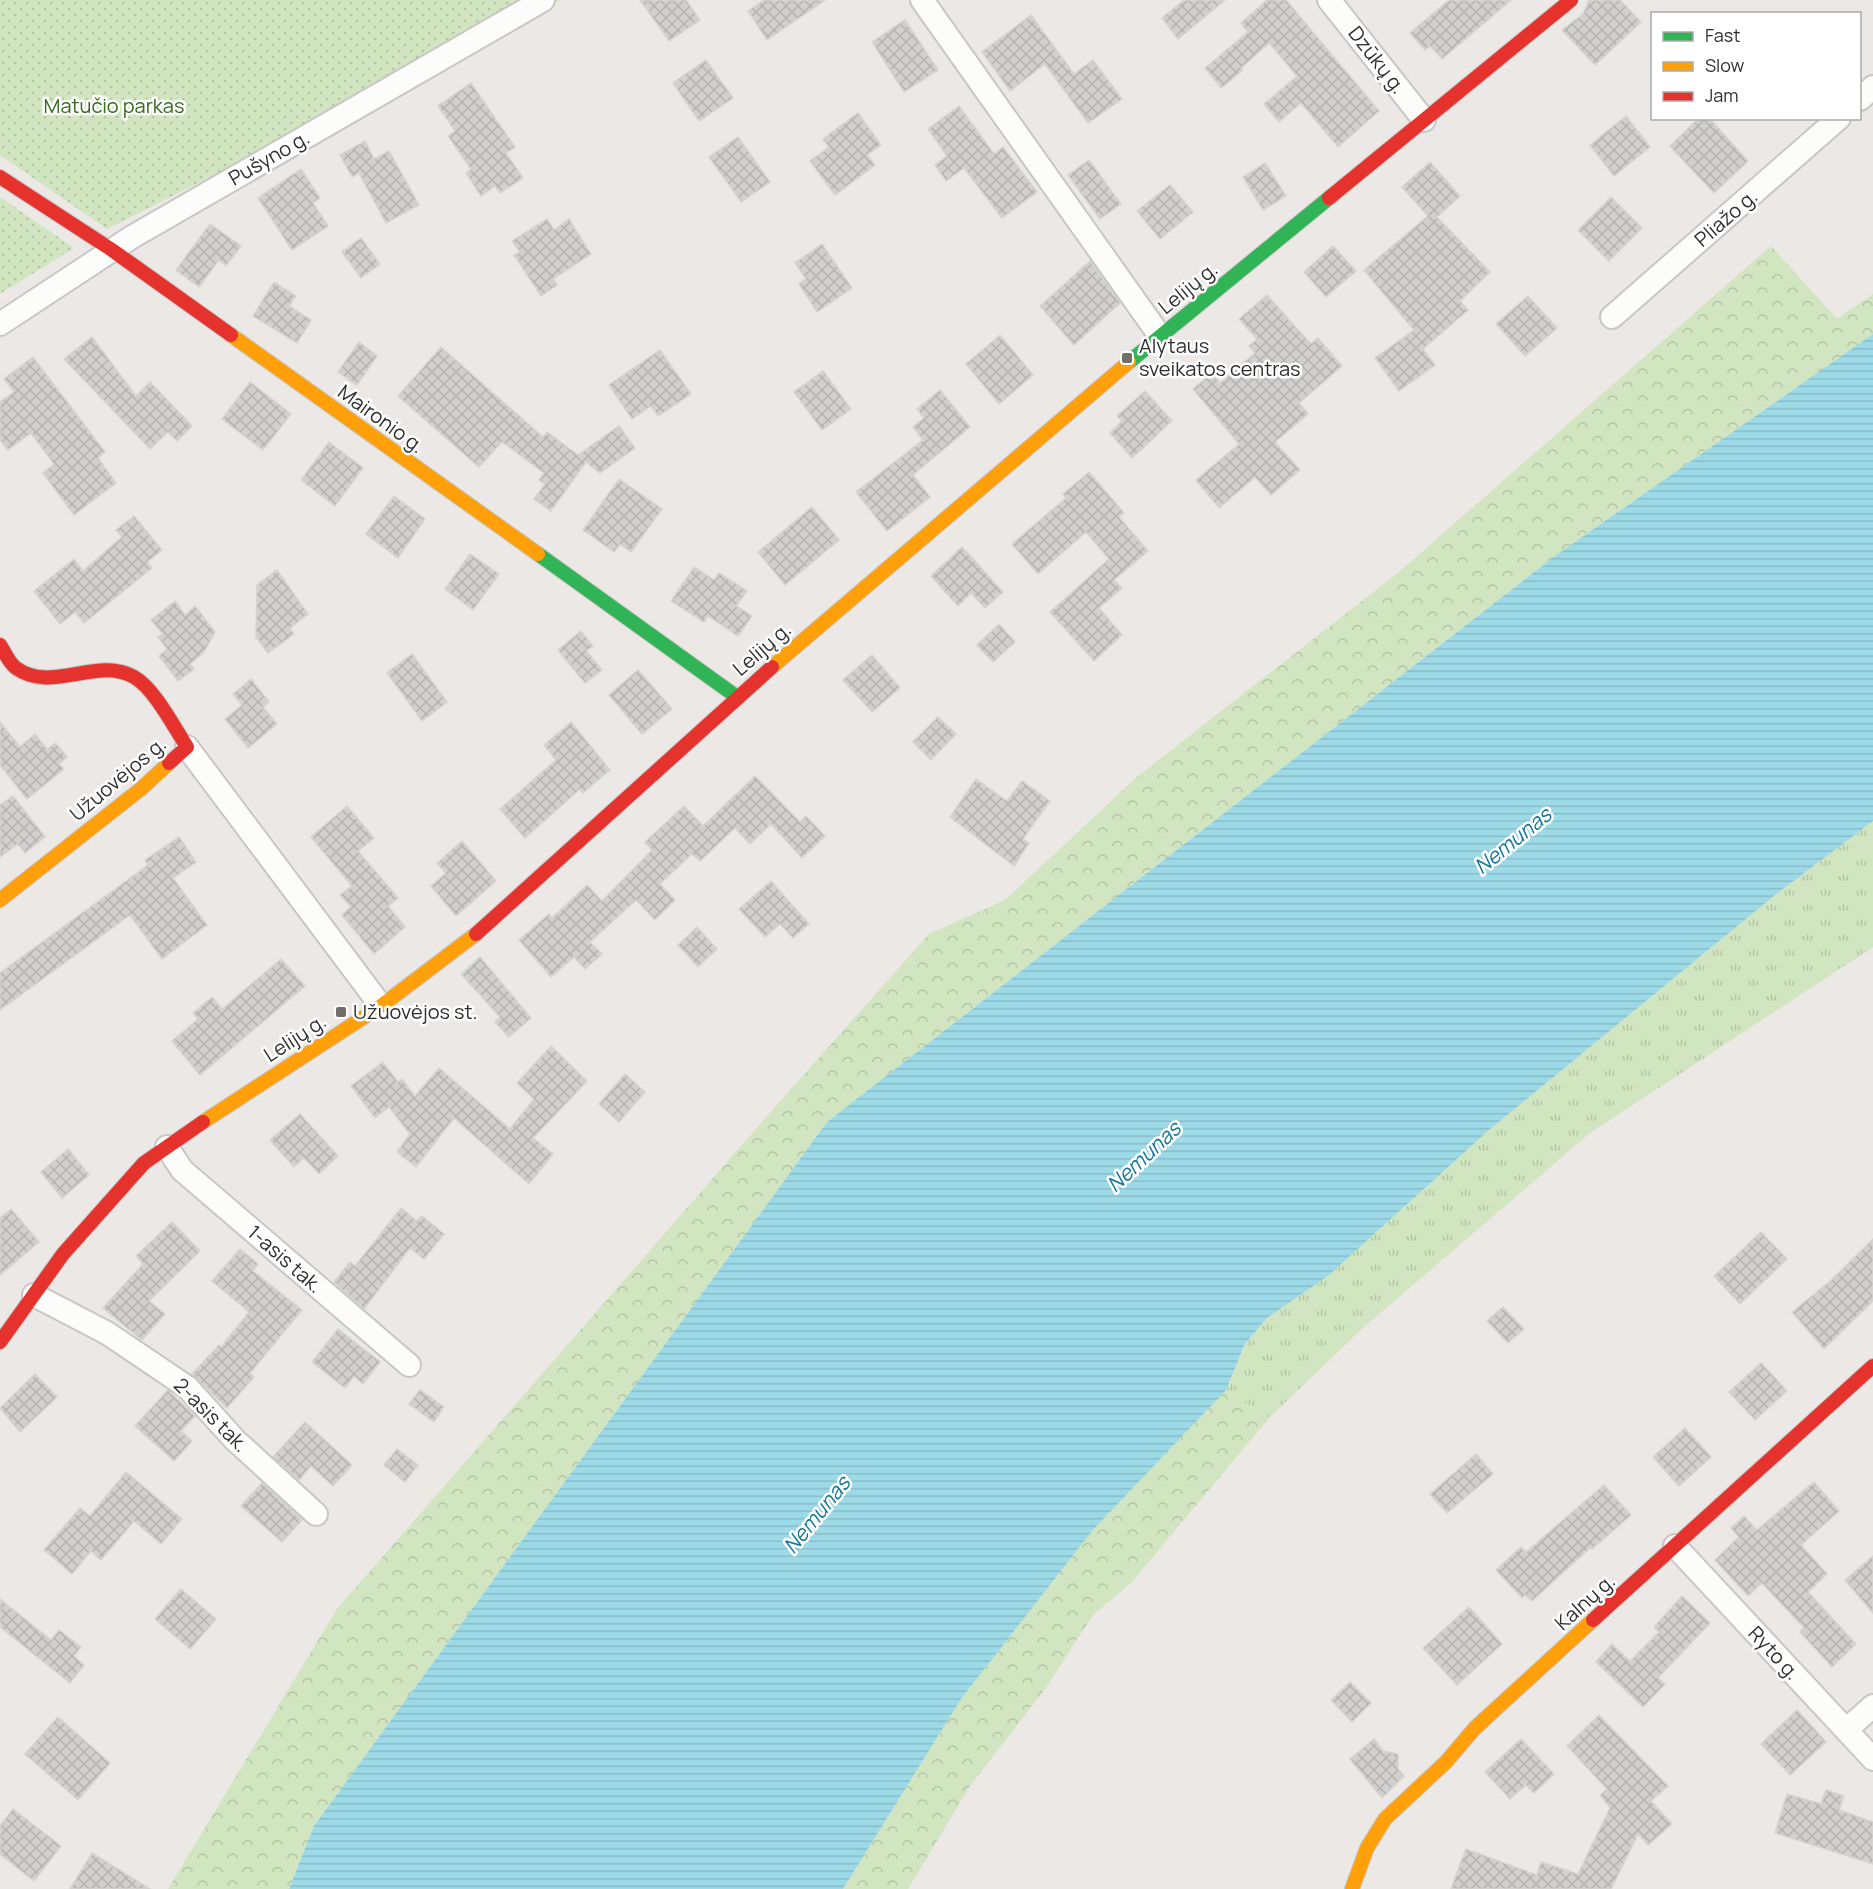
<svg xmlns="http://www.w3.org/2000/svg" width="1873" height="1889" font-family="Manrope,sans-serif">
  <style>
    .grass { fill: url(#grass-tufts) }
    .forest { fill: url(#forest-crowns) }
    .park { fill: url(#park-dots) }
    .water { fill: url(#water-rules) }
    .building { fill: url(#building-cross-hatch); stroke: #d6d4d1; stroke-width: 1.5 }
    .lines { fill: none; stroke-linecap: round; stroke-linejoin: round }
    .street-casing { stroke: #c8c6c7; stroke-width: 26 }
    .fast-casing { stroke: #c8c6c7; stroke-width: 16 }
    .slow-casing { stroke: #c8c6c7; stroke-width: 16 }
    .jam-casing { stroke: #c8c6c7; stroke-width: 16 }
    .street { stroke: #fcfcfb; stroke-width: 22 }
    .fast { stroke: #30b455; stroke-width: 14 }
    .slow { stroke: #ff9f0a; stroke-width: 14 }
    .jam { stroke: #e5322d; stroke-width: 14 }
    .poi-dot { fill: #706f6e; stroke: #fff; stroke-width: 2 }
    .labels { text-anchor: middle; stroke-width: 5; stroke-linejoin: round; paint-order: stroke }
    .street-label { font-size: 20px; fill: #2e2e2e; stroke: #fff }
    .park-label { font-size: 20px; fill: #346a1f; stroke: #fff }
    .poi-label { font-size: 20px; fill: #2e2e2e; stroke: #fff; text-anchor: start }
    .water-label { font-size: 21px; font-style: italic; fill: #14779c; stroke: #fff }
  </style>
  <defs>
    <pattern id="grass-tufts" width="24" height="20" patternUnits="userSpaceOnUse" patternTransform="scale(1.5)"><rect width="24" height="20" fill="#d1e5c0"/><path d="M3 7l-1-3M5 7V3M7 7l1-3M15 17l-1-3M17 17v-4M19 17l1-3" fill="none" stroke="#b4c5a5"/></pattern>
    <pattern id="forest-crowns" width="20" height="18" patternUnits="userSpaceOnUse" patternTransform="scale(1.5)"><rect width="20" height="18" fill="#d1e5c0"/><path d="M2 6a3 3 0 1 1 6 0M12 15a3 3 0 1 1 6 0" fill="none" stroke="#b4c5a5"/></pattern>
    <pattern id="park-dots" width="8" height="8" patternUnits="userSpaceOnUse" patternTransform="scale(1.5)"><rect width="8" height="8" fill="#d1e5c0"/><path d="M2 2h.1M6 6h.1" fill="none" stroke="#b4c5a5" stroke-width="1.8" stroke-linecap="round"/></pattern>
    <pattern id="water-rules" width="6" height="5" patternUnits="userSpaceOnUse" patternTransform="scale(1.5)"><rect width="6" height="5" fill="#9ddae8"/><path d="M0 2.5h6" fill="none" stroke="#88bbc7"/></pattern>
    <pattern id="building-cross-hatch" width="8" height="8" patternUnits="userSpaceOnUse" patternTransform="scale(1.5)"><rect width="8" height="8" fill="#d2d0ce"/><path d="M0 0l8 8M0 8l8-8" fill="none" stroke="#b5b3b1"/></pattern>
  </defs>
  <rect width="100%" height="100%" fill="#ebe8e5"/>
  <path class="grass" d="M1873,821V947L1590,1133L1364,1327L1269,1418L1226,1390L1246,1344L1267,1318L1329,1275L1489,1130L1775,895Z"/>
  <g class="forest">
    <path d="M1771,246L1837,319L1873,294V334L1555,556L827,1122L314,1826L289,1889H168L337,1609L776,1106L929,934L1005,900L1137,777L1399,572Z"/>
    <path d="M1226,1390L1269,1418L1131,1583L1093,1615L1045,1689L970,1786L908,1889H843L961,1699L1092,1531Z"/>
  </g>
  <g class="park">
    <path d="M0,0H560L107,229L0,155Z"/>
    <path d="M0,197L74,248L0,294Z"/>
  </g>
  <path class="water" d="M1873,334V821L1775,895L1489,1130L1329,1275L1267,1318L1245,1344L1226,1390L1092,1531L961,1699L843,1889H289L314,1826L827,1122L1555,556Z"/>
  <g class="building">
    <path d="M640,0H686L700,20L669,41Z"/>
    <path d="M764,0H825L767,40L748,11Z"/>
    <path d="M1184,0H1225L1178,39L1162,18Z"/>
    <path d="M1267,0H1286L1379,111L1338,147L1301,103L1279,122L1264,104L1297,76L1269,43L1241,68L1243,70L1221,88L1205,68L1248,32L1241,23Z"/>
    <path d="M1449,0H1511L1442,59L1430,46L1425,50L1410,33Z"/>
    <path d="M1589,0H1620L1641,22L1595,65L1562,30L1583,14Z"/>
    <path d="M1031,15L1074,74L1093,60L1122,99L1088,123L1045,64L1010,91L982,52Z"/>
    <path d="M905,20L938,70L904,92L872,42Z"/>
    <path d="M706,60L733,98L699,121L673,83Z"/>
    <path d="M471,83L515,147L506,153L523,178L500,193L495,186L481,196L466,173L471,169L448,136L455,131L438,106Z"/>
    <path d="M959,106L994,154L1003,147L1037,192L1002,218L964,168L946,181L935,165L947,156L928,129Z"/>
    <path d="M858,113L881,145L867,155L875,165L835,195L810,161L829,147L823,139Z"/>
    <path d="M1626,116L1650,147L1614,176L1590,145Z"/>
    <path d="M1699,118H1709L1748,161L1714,193L1670,146Z"/>
    <path d="M738,137L770,182L741,202L709,157Z"/>
    <path d="M365,141L374,159L389,151L419,205L386,223L359,173L352,177L340,155Z"/>
    <path d="M1089,160L1121,204L1100,219L1068,175Z"/>
    <path d="M1430,162L1460,196L1437,217L1490,272L1460,301L1468,310L1423,349L1435,365L1399,391L1375,358L1414,330L1364,270L1428,216L1402,187Z"/>
    <path d="M1265,163L1286,196L1263,210L1243,177Z"/>
    <path d="M301,169L320,198L313,203L328,226L292,250L258,198Z"/>
    <path d="M1170,185L1193,212L1160,239L1137,211Z"/>
    <path d="M1611,197L1642,228L1609,261L1578,230Z"/>
    <path d="M547,219L554,230L569,219L591,254L553,279L557,285L541,296L514,255L520,252L512,241Z"/>
    <path d="M210,224L241,246L226,266L219,260L199,287L176,270Z"/>
    <path d="M361,238L380,264L361,278L342,252Z"/>
    <path d="M822,244L852,288L817,312L799,284L806,279L795,263Z"/>
    <path d="M1333,246L1356,271L1326,297L1304,272Z"/>
    <path d="M1090,261L1120,303L1074,345L1040,306Z"/>
    <path d="M274,282L296,296L289,306L311,320L297,343L253,316Z"/>
    <path d="M1267,295L1311,344L1318,338L1342,366L1299,403L1308,414L1275,442L1300,470L1271,495L1255,477L1219,508L1196,480L1239,444L1193,389L1212,373L1220,383L1255,353L1249,346L1257,339L1239,319Z"/>
    <path d="M1528,296L1557,328L1525,356L1496,324Z"/>
    <path d="M1000,335L1033,375L999,404L966,364Z"/>
    <path d="M92,337L136,396L150,382L192,426L177,441L168,432L150,449L64,359Z"/>
    <path d="M359,342L377,356L357,385L338,372Z"/>
    <path d="M441,347L543,437L547,432L578,455L619,426L635,448L600,473L586,462L551,511L534,499L545,484L539,480L544,473L502,442L479,467L398,396Z"/>
    <path d="M660,350L691,394L658,416L651,406L632,419L609,385Z"/>
    <path d="M33,357L105,452L98,458L116,483L74,515L43,473L54,464L31,433L8,450L0,440V402L14,392L4,379Z"/>
    <path d="M823,371L851,409L822,430L794,392Z"/>
    <path d="M250,382L291,414L263,450L222,419Z"/>
    <path d="M940,390L970,427L913,475L930,497L887,531L856,492L923,440L913,427L924,418L917,409Z"/>
    <path d="M1145,391L1172,421L1132,458L1110,433L1122,421L1117,416Z"/>
    <path d="M329,442L363,468L335,506L301,480Z"/>
    <path d="M1089,472L1124,513L1119,517L1148,551L1114,580L1122,588L1099,608L1122,635L1094,661L1050,612L1109,559L1086,532L1038,574L1012,544L1066,498L1063,494Z"/>
    <path d="M619,479L662,509L631,552L620,544L614,552L583,530Z"/>
    <path d="M394,496L425,519L398,558L366,534Z"/>
    <path d="M812,507L839,540L785,585L758,552Z"/>
    <path d="M134,516L162,550L147,562L152,568L84,623L75,612L60,624L34,591L74,559L83,571L122,537L116,530Z"/>
    <path d="M962,547L1003,592L985,608L971,593L958,606L931,576Z"/>
    <path d="M470,554L499,574L473,610L445,589Z"/>
    <path d="M694,567L714,580L719,573L747,591L736,606L752,616L738,636L708,616L704,622L671,601Z"/>
    <path d="M277,570L308,614L290,628L294,634L268,653L256,637L257,585Z"/>
    <path d="M175,601L185,615L195,606L215,632L204,652L190,664L194,669L178,681L159,656L167,649L158,637L163,634L151,620Z"/>
    <path d="M999,624L1015,642L993,662L977,645Z"/>
    <path d="M581,631L593,646L586,651L602,670L585,683L558,650Z"/>
    <path d="M412,654L447,702L422,721L387,673Z"/>
    <path d="M872,655L900,688L872,712L843,680Z"/>
    <path d="M638,670L672,709L642,734L609,695Z"/>
    <path d="M251,679L269,702L263,707L277,724L248,748L225,719L242,705L233,694Z"/>
    <path d="M938,717L956,734L931,760L913,742Z"/>
    <path d="M0,722L20,747L35,734L47,749L56,743L67,757L59,764L64,769L27,799L0,765Z"/>
    <path d="M571,722L610,770L583,793L580,789L525,838L500,809L556,760L544,745Z"/>
    <path d="M755,776L800,822L806,816L825,836L802,858L771,824L750,844L735,828L700,861L692,854L660,884L675,900L655,920L636,900L590,942L602,954L585,969L574,957L551,977L519,940L549,914L552,918L587,885L602,901L652,850L645,842L684,806L703,826Z"/>
    <path d="M976,779L1007,801L1022,781L1050,801L1023,839L1029,843L1014,866L950,817Z"/>
    <path d="M13,796L45,837L25,853L18,844L0,857V805Z"/>
    <path d="M347,806L374,838L358,851L398,898L388,906L405,927L374,954L342,915L351,907L340,895L352,886L311,837Z"/>
    <path d="M179,837L196,862L173,878L207,925L162,959L130,915L0,1010V973L148,865L145,860Z"/>
    <path d="M462,841L496,881L456,916L431,886L446,873L437,863Z"/>
    <path d="M771,881L809,924L793,938L780,924L765,937L739,909Z"/>
    <path d="M697,927L717,949L698,967L678,945Z"/>
    <path d="M480,957L531,1018L509,1037L495,1022L500,1017L461,974Z"/>
    <path d="M281,959L305,986L200,1075L172,1041L198,1019L193,1013L212,997L222,1009Z"/>
    <path d="M551,1046L587,1081L533,1138L553,1154L529,1184L454,1118L416,1167L397,1152L410,1134L389,1107L375,1118L351,1086L383,1062L398,1082L402,1079L415,1096L439,1068L510,1129L534,1099L517,1083Z"/>
    <path d="M625,1074L645,1092L619,1122L599,1104Z"/>
    <path d="M300,1114L338,1156L319,1174L304,1158L294,1167L270,1140Z"/>
    <path d="M68,1149L89,1175L62,1198L41,1172Z"/>
    <path d="M401,1208L417,1221L422,1216L444,1234L424,1259L410,1248L364,1309L334,1282L350,1262L355,1266Z"/>
    <path d="M11,1209L39,1242L0,1275V1218Z"/>
    <path d="M172,1222L200,1251L149,1301L165,1314L142,1340L103,1308L143,1264L136,1256Z"/>
    <path d="M1761,1232L1787,1259L1740,1304L1714,1276Z"/>
    <path d="M1873,1239V1301L1824,1349L1792,1312L1828,1283Z"/>
    <path d="M240,1249L258,1264L253,1271L302,1310L250,1373L254,1377L227,1408L192,1374L219,1345L221,1347L249,1312L212,1281Z"/>
    <path d="M1503,1307L1524,1329L1508,1343L1487,1321Z"/>
    <path d="M338,1329L380,1362L363,1384L354,1376L345,1388L312,1362Z"/>
    <path d="M1761,1363L1787,1391L1755,1420L1729,1392Z"/>
    <path d="M35,1374L57,1397L20,1432L0,1408Z"/>
    <path d="M168,1390L195,1416L181,1431L192,1441L174,1461L135,1426Z"/>
    <path d="M420,1390L444,1407L434,1422L409,1404Z"/>
    <path d="M305,1422L352,1465L333,1486L311,1466L299,1480L273,1457Z"/>
    <path d="M1685,1428L1711,1457L1679,1486L1653,1457Z"/>
    <path d="M397,1449L418,1465L405,1482L384,1465Z"/>
    <path d="M1476,1454L1493,1474L1447,1513L1430,1494Z"/>
    <path d="M126,1472L182,1519L161,1544L134,1521L101,1560L91,1551L72,1574L44,1550L80,1508L90,1516Z"/>
    <path d="M1814,1482L1839,1511L1801,1545L1827,1574L1808,1592L1856,1644L1832,1667L1800,1632L1804,1628L1762,1583L1748,1596L1715,1560L1739,1537L1731,1528L1744,1516L1757,1530Z"/>
    <path d="M262,1483L302,1520L282,1542L241,1506Z"/>
    <path d="M1604,1485L1631,1515L1592,1549L1591,1547L1532,1601L1525,1595L1522,1598L1496,1570L1521,1547L1526,1552Z"/>
    <path d="M1873,1556V1613L1845,1580Z"/>
    <path d="M181,1589L216,1619L190,1649L155,1619Z"/>
    <path d="M1682,1596L1710,1623L1658,1678L1665,1684L1643,1707L1596,1662L1612,1644L1630,1661L1659,1632L1654,1627Z"/>
    <path d="M0,1599L51,1640L59,1630L81,1647L74,1656L84,1665L70,1683L0,1627Z"/>
    <path d="M1469,1607L1502,1644L1457,1685L1423,1648Z"/>
    <path d="M1350,1682L1371,1703L1352,1722L1331,1700Z"/>
    <path d="M1797,1710L1826,1742L1790,1775L1761,1744Z"/>
    <path d="M1599,1715L1668,1786L1651,1801L1672,1824L1648,1845L1638,1834L1611,1889H1451L1466,1849L1537,1875L1541,1862L1578,1874L1610,1808L1600,1795L1607,1789L1567,1746Z"/>
    <path d="M58,1717L110,1763L78,1800L25,1754Z"/>
    <path d="M1374,1739L1383,1751L1398,1754V1769L1404,1776L1382,1798L1350,1759Z"/>
    <path d="M1521,1739L1554,1774L1534,1793L1526,1785L1510,1799L1485,1772Z"/>
    <path d="M1826,1790L1844,1796L1839,1810L1873,1822V1864L1775,1833L1787,1794L1821,1804Z"/>
    <path d="M13,1809L61,1846L34,1881L0,1854V1826Z"/>
    <path d="M92,1853L150,1889H70Z"/>
  </g>
  <g class="lines">
    <g class="street-casing">
      <g id="street">
        <path d="M922,0L1160,336"/>
        <path d="M1329,0L1424,120"/>
        <path d="M1860,99L1873,87"/>
        <path d="M1612,317L1839,118"/>
        <path d="M0,324L132,237L543,0"/>
        <path d="M187,747L381,1006"/>
        <path d="M167,1147L182,1170L409,1365"/>
        <path d="M34,1295L107,1333L187,1387L235,1440L316,1514"/>
        <path d="M1675,1546L1873,1759"/>
        <path d="M1846,1730L1873,1706"/>
      </g>
    </g>
    <g class="fast-casing">
      <g id="fast">
        <path d="M1129,362L1329,198"/>
        <path d="M538,554L737,697"/>
      </g>
    </g>
    <g class="slow-casing">
      <g id="slow">
        <path d="M231,335L538,554"/>
        <path d="M772,667L1129,362"/>
        <path d="M0,900L142,788L169,763"/>
        <path d="M203,1122L381,1006L476,934"/>
        <path d="M1352,1889L1367,1848L1385,1819L1446,1762L1475,1728L1593,1620"/>
      </g>
    </g>
    <g class="jam-casing">
      <g id="jam">
        <path d="M0,177L112,250L231,335"/>
        <path d="M1329,198L1571,0"/>
        <path d="M0,645C5,652 8,662 16,668C52,694 97,656 134,677C154,688 174,727 187,747L169,763"/>
        <path d="M476,934L772,667"/>
        <path d="M0,1342L63,1254L144,1163L203,1122"/>
        <path d="M1593,1620L1873,1366"/>
      </g>
    </g>
    <use href="#street" class="street"/>
    <use href="#fast" class="fast"/>
    <use href="#slow" class="slow"/>
    <use href="#jam" class="jam"/>
  </g>
  <g class="poi-dot">
    <rect x="1121" y="352" width="12" height="12" rx="3"/>
    <rect x="335" y="1006" width="12" height="12" rx="3"/>
  </g>
  <g class="labels">
    <g class="street-label">
      <text transform="translate(1377 60) rotate(52)" y="7">Dzūkų g.</text>
      <text transform="translate(269 158) rotate(-30)" y="7">Pušyno g.</text>
      <text transform="translate(1726 218) rotate(-41)" y="7">Pliažo g.</text>
      <text transform="translate(1188 288) rotate(-39)" y="7">Lelijų g.</text>
      <text transform="translate(381 419) rotate(36)" y="7">Maironio g.</text>
      <text transform="translate(762 649) rotate(-41)" y="7">Lelijų g.</text>
      <text transform="translate(118 779) rotate(-40)" y="7">Užuovėjos g.</text>
      <text transform="translate(295 1038) rotate(-33)" y="7">Lelijų g.</text>
      <text transform="translate(285 1259) rotate(41)" y="7">1-asis tak.</text>
      <text transform="translate(211 1415) rotate(45)" y="7">2-asis tak.</text>
      <text transform="translate(1585 1602) rotate(-42)" y="7">Kalnų g.</text>
      <text transform="translate(1774 1653) rotate(47)" y="7">Ryto g.</text>
    </g>
    <g class="park-label">
      <text x="114" y="113">Matučio parkas</text>
    </g>
    <g class="poi-label">
      <text x="1139" y="353">Alytaus<tspan x="1139" dy="23">sveikatos centras</tspan></text>
      <text x="353" y="1019">Užuovėjos st.</text>
    </g>
    <g class="water-label">
      <text transform="translate(1513 841) rotate(-39)" y="7">Nemunas</text>
      <text transform="translate(1144 1157) rotate(-43)" y="7">Nemunas</text>
      <text transform="translate(817 1515) rotate(-51)" y="7">Nemunas</text>
    </g>
  </g>
  <rect x="1651" y="12" width="210" height="108" fill="#ffffff" stroke="#ababab" stroke-width="1.5"/>
  <rect x="1663" y="32" width="30" height="9" fill="#30b455" stroke="#ababab" stroke-width="1.5"/>
  <text x="1705" y="42" font-size="18" fill="#2e2e2e">Fast</text>
  <rect x="1663" y="62" width="30" height="9" fill="#ff9f0a" stroke="#ababab" stroke-width="1.5"/>
  <text x="1705" y="72" font-size="18" fill="#2e2e2e">Slow</text>
  <rect x="1663" y="92" width="30" height="9" fill="#e5322d" stroke="#ababab" stroke-width="1.5"/>
  <text x="1705" y="102" font-size="18" fill="#2e2e2e">Jam</text>
</svg>
